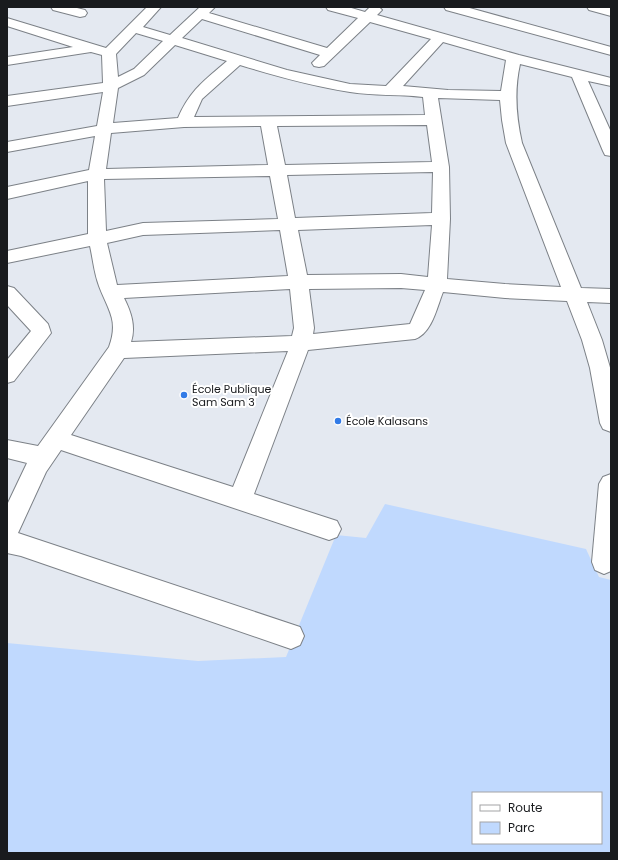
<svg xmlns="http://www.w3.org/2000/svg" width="618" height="860" font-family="Poppins,sans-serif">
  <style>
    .green { fill: #c0d9fe; fill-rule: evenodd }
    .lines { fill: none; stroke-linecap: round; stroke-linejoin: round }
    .minor-casing { stroke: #7c8187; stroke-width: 2 }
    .minor { fill: #fff; fill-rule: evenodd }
    .poi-dot { fill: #327be7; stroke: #fff; stroke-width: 1.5 }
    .labels { text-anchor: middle; stroke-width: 4; stroke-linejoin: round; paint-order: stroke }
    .poi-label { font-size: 11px; fill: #191b1e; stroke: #fff; text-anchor: start }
  </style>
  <rect width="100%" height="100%" fill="#e4e9f1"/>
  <path class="green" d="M385,504L586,549L599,577L611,580V853H7V643L198,661L286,657L336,535L366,538ZM473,793H601V843H473Z"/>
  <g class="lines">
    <g class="minor-casing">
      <g id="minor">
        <path d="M51,7H73L85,10L87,13L85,16L80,17L53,10Z"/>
        <path d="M147,7H161L143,27L170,35L200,7H215L209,13L327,48L358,18L328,10L326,7H348L365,12L370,7H379L382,10L377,15L519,55L611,78V86L588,81L611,132V156L605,155L603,151L572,77L520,64C514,91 516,116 522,143L581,288L611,289V303L587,302L602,340L611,371V432L603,429L600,423L590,368L582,340L567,301L505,298L443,292C437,307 432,333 415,339L308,350L254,494L337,521L341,529L337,537L329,540L61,450L46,472L18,533L300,627L304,636L300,645L291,649L21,556L7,553V505L27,463L7,458V440L38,446L109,347C119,320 108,310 99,286C94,273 93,259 90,246L7,263V251L88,234V181L7,199V187L89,170L95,136L7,152V142L97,126L103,92L7,106V96L103,83L102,55L91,52L7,65V57L73,47L7,26V18L106,48ZM202,19L320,55L312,63L314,66L319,67L324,66L370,22L431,39L386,86L350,84L287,70L182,38ZM136,33L163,41L134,69L118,77L116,54ZM443,42L506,60L501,91L448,90L403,86ZM175,45L227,61C205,80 190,90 178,118L113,123L118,88L144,75ZM240,65C276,76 312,86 350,92C374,96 398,94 423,97L425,115L194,117L202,99ZM438,98L500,100L502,120L506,143L561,287L505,284L447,279L450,219L449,167ZM427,125L432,162L285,165L277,126ZM261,126L268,165L106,169L111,133L184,127ZM433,172L432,213L295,218L287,175ZM270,176L278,219L143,223L106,231L104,179ZM432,225L428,277L401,274L307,275L298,230ZM280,230L288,276L117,285L107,243L143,235ZM401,288L425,290L410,324L313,334L314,328L309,289ZM290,289L294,328L292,336L131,342C136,326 131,312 124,298ZM288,351L233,487L71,435L124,358Z"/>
        <path d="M444,7H466L611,47V55L446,10Z"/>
        <path d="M587,7L611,8V16L589,10Z"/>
        <path d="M7,286L14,288L48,324L51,333L14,381L7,383V360L31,331L7,305Z"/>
        <path d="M611,474V571L604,574L595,570L592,562L599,484L603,477Z"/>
      </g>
    </g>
    <use href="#minor" class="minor"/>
  </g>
  <g class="poi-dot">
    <circle cx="184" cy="395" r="4"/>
    <circle cx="338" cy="421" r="4"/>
  </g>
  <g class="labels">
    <g class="poi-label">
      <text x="192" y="393">École Publique<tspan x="192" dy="13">Sam Sam 3</tspan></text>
      <text x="346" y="425">École Kalasans</text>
    </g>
  </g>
  <rect width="618" height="860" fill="none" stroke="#191b1e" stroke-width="16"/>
  <rect x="472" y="792" width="130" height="52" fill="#ffffff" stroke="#a3a4a5"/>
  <rect x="480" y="805" width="20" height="6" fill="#ffffff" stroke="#a3a4a5"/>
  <text x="508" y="812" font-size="12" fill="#191b1e">Route</text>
  <rect x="480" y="822" width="20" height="12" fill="#c0d9fe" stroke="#a3a4a5"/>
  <text x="508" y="832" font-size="12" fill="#191b1e">Parc</text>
</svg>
